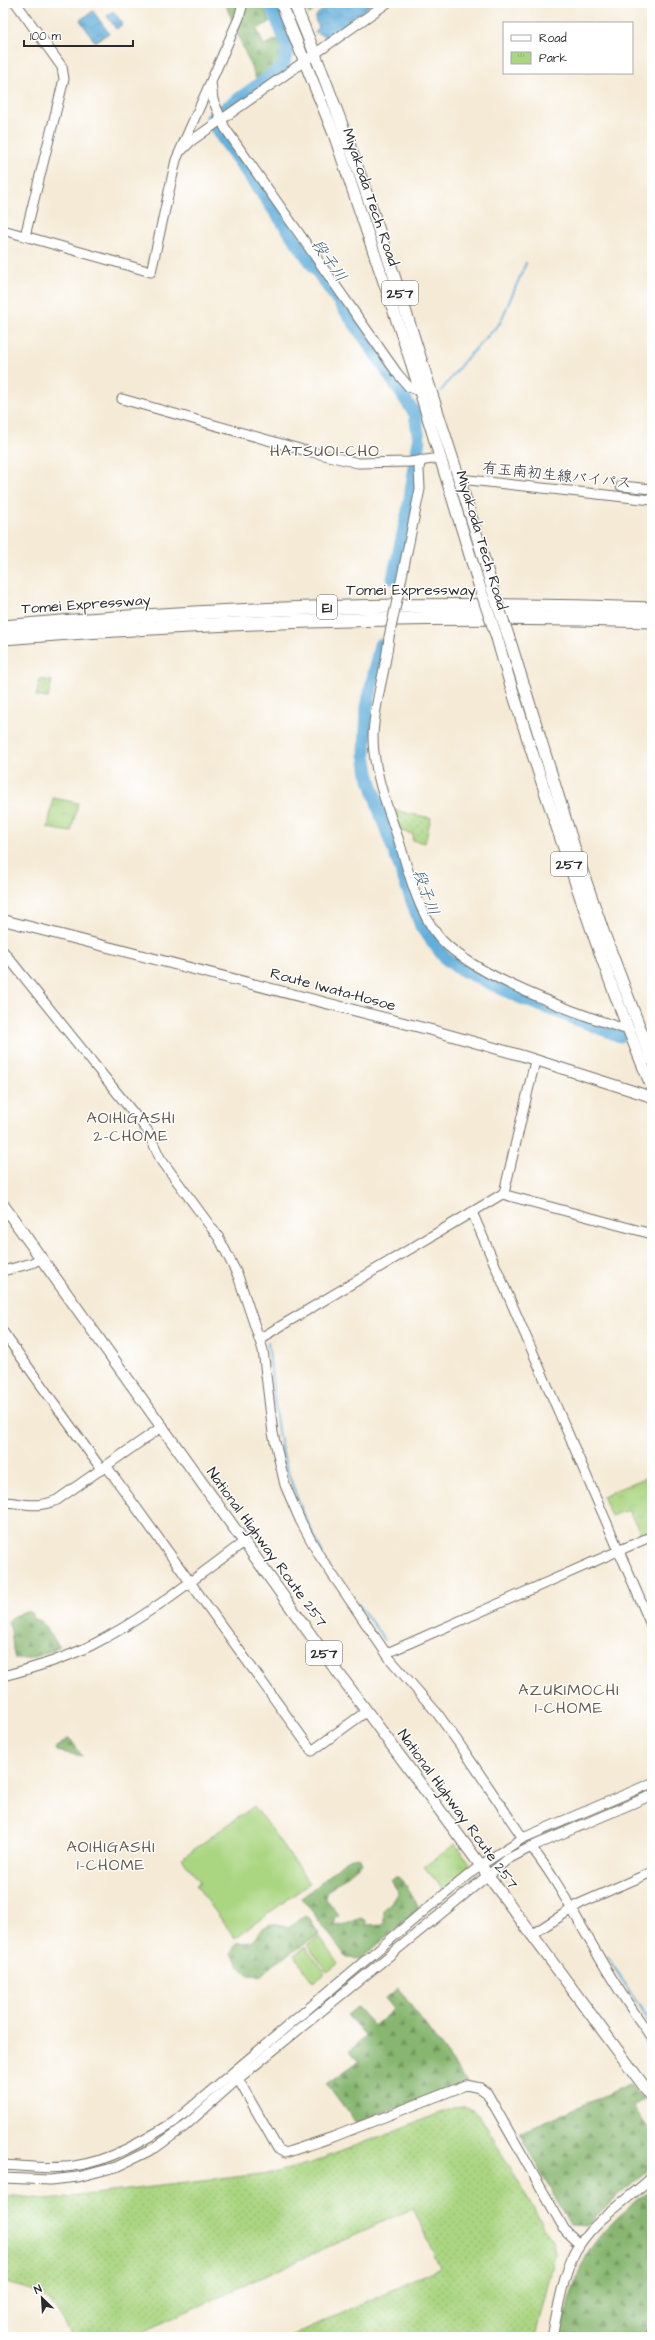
<svg xmlns="http://www.w3.org/2000/svg" width="655" height="2340" font-family="'Architects Daughter','Klee One',sans-serif">
  <style>
    .grass { fill: url(#grass-dots); stroke: #6a8056 }
    .forest { fill: url(#forest-firs); stroke: #59704d }
    .park { fill: url(#park-tufts); stroke: #6a8056 }
    .garden { fill: #aad581; stroke: #6a8056 }
    .water { fill: url(#water-waves); stroke: #466c82 }
    .lines { fill: none; stroke-linecap: round; stroke-linejoin: round }
    .stream { stroke: #61aeda; stroke-width: 2 }
    .river { stroke: #61aeda; stroke-width: 13 }
    .tertiary-casing { stroke: #726e66; stroke-width: 11 }
    .secondary-casing { stroke: #726e66; stroke-width: 12 }
    .trunk-casing { stroke: #726e66; stroke-width: 13 }
    .motorway-casing { stroke: #726e66; stroke-width: 15 }
    .tertiary { stroke: #fff; stroke-width: 9 }
    .secondary { stroke: #fff; stroke-width: 10 }
    .trunk { stroke: #fff; stroke-width: 11 }
    .motorway { stroke: #fff; stroke-width: 13 }
    .tertiary-bridge-casing { stroke: #726e66; stroke-width: 11; stroke-linecap: butt }
    .trunk-bridge-casing { stroke: #726e66; stroke-width: 13; stroke-linecap: butt }
    .tertiary-bridge { stroke: #fff; stroke-width: 9 }
    .trunk-bridge { stroke: #fff; stroke-width: 11 }
    .labels { text-anchor: middle; stroke-width: 3; stroke-linejoin: round; paint-order: stroke }
    .shield { fill: #fff; stroke: #6b6b6b; stroke-width: 1 }
    .shield-label { font-size: 14px; font-weight: bold; fill: #2b2b2b }
    .street-label { font-size: 15px; fill: #2b2b2b; stroke: #fff }
    .water-label { font-size: 16px; font-style: italic; fill: #415f71; stroke: #fff }
    .neighbourhood-label { font-size: 16px; letter-spacing: 1px; fill: #685b4e; stroke: #fff }
  </style>
  <defs>
    <pattern id="grass-dots" width="8" height="8" patternUnits="userSpaceOnUse"><rect width="8" height="8" fill="#aad581"/><path d="M2 2h.1M6 6h.1" fill="none" stroke="#92b770" stroke-width="1.8" stroke-linecap="round"/></pattern>
    <pattern id="forest-firs" width="22" height="20" patternUnits="userSpaceOnUse"><rect width="22" height="20" fill="#87b66f"/><path d="M5 1l3.5 6h-7zM16 11l3.5 6h-7z" fill="#6f945b"/></pattern>
    <pattern id="park-tufts" width="24" height="20" patternUnits="userSpaceOnUse"><rect width="24" height="20" fill="#aad581"/><path d="M3 7l-1-3M5 7V3M7 7l1-3M15 17l-1-3M17 17v-4M19 17l1-3" fill="none" stroke="#92b770"/></pattern>
    <pattern id="water-waves" width="16" height="10" patternUnits="userSpaceOnUse"><rect width="16" height="10" fill="#61aeda"/><path d="M0 5q4-4 8 0t8 0" fill="none" stroke="#508eb1"/></pattern>
  </defs>
  <rect width="100%" height="100%" fill="#fff"/>
  <filter id="ink" filterUnits="userSpaceOnUse"><feTurbulence type="fractalNoise" baseFrequency=".025" numOctaves="2"/><feDisplacementMap in="SourceGraphic" scale="8" xChannelSelector="R" yChannelSelector="G"/><feConvolveMatrix kernelMatrix="1 2 1 2 8 2 1 2 1" color-interpolation-filters="sRGB"/></filter>
  <filter id="wash" filterUnits="userSpaceOnUse"><feTurbulence type="fractalNoise" baseFrequency=".012" numOctaves="4" result="noise"/><feDisplacementMap in="SourceGraphic" scale="16" xChannelSelector="R" yChannelSelector="G"/><feGaussianBlur stdDeviation="0.9" result="paint"/><feColorMatrix in="noise" values="0 0 0 0 0 0 0 0 0 0 0 0 0 0 0 0 0 1.4 0 .05"/><feComposite in="paint" operator="in"/></filter>
  <g filter="url(#wash)">
    <rect width="100%" height="100%" fill="#f5ead5"/>
    <g class="grass">
      <path d="M40,679L52,681L48,698L36,696Z"/>
      <path d="M392,810L431,818L425,843L412,840L413,834L400,831Z"/>
      <path d="M652,1788V1792L536,1838L510,1851L518,1844Z"/>
      <path d="M464,2107L473,2109L480,2116L553,2242L555,2256L535,2337H289L440,2268L413,2208L131,2337H72C48,2293 51,2295 3,2282V2195L45,2199L69,2197L278,2172L314,2162L453,2108Z"/>
    </g>
    <g class="forest">
      <path d="M225,3H262L270,22L257,29L264,45L278,39L283,48L280,65L257,81Z"/>
      <path d="M305,3H325L309,14Z"/>
      <path d="M23,1612H30L35,1619L41,1621L59,1646C47,1653 29,1661 15,1659C11,1646 14,1635 8,1622L12,1617Z"/>
      <path d="M69,1738L71,1740L82,1756L56,1751L55,1748Z"/>
      <path d="M356,1856L360,1858L362,1863L327,1892L326,1899L339,1916L335,1920V1924L341,1926L361,1918L366,1921V1925L384,1924V1910L399,1893L391,1880L394,1877H398C408,1885 414,1898 419,1909L361,1959L347,1958L302,1898L344,1862Z"/>
      <path d="M305,1916L310,1919L319,1935L272,1965L262,1976L247,1975L231,1954L236,1943L252,1942C263,1927 268,1919 288,1927Z"/>
      <path d="M398,1988L467,2082L356,2123L327,2084L359,2061L349,2050L366,2036L347,2015L357,2007L374,2026L394,2009L385,1998Z"/>
      <path d="M630,2084L643,2100L633,2106L652,2134V2167L612,2201L587,2226L570,2225L519,2133Z"/>
      <path d="M652,2188V2326L643,2337H560C567,2306 574,2276 591,2248C606,2225 631,2206 652,2188Z"/>
    </g>
    <g class="park">
      <path d="M53,798L78,803L71,832L48,828Z"/>
      <path d="M652,1475V1533L643,1537L628,1510L611,1516L602,1496Z"/>
      <path d="M455,1844L470,1863L466,1872L444,1890L424,1867Z"/>
    </g>
    <g class="garden">
      <path d="M254,1806L310,1883L235,1938L196,1885L200,1882L182,1858Z"/>
      <path d="M319,1937L338,1964L327,1972L308,1945Z"/>
      <path d="M306,1947L325,1974L314,1982L294,1955Z"/>
    </g>
    <g class="water">
      <path d="M332,3H373L328,38L315,32L319,27L315,20L317,14Z"/>
      <path d="M93,11L109,33L95,42L80,20Z"/>
      <path d="M113,11L123,24L116,29L107,16Z"/>
    </g>
    <g class="lines">
      <g class="stream">
        <path d="M441,391L464,361L500,323L526,263"/>
        <path d="M268,1342C272,1374 274,1406 279,1437C287,1479 304,1516 323,1554"/>
        <path d="M358,1604L385,1640"/>
        <path d="M607,1956L652,2026"/>
      </g>
      <g class="river">
        <path d="M270,3L288,47L283,67L212,118V123L364,337L415,414L419,440L408,511L393,578"/>
        <path d="M380,645L367,707L365,754L368,773L380,812L421,926L445,958L458,968L521,998L620,1036"/>
      </g>
    </g>
  </g>
  <g filter="url(#ink)">
    <g class="lines">
      <g class="tertiary-casing">
        <g id="tertiary">
          <path d="M16,3L62,67L64,79L25,236"/>
          <path d="M211,82L213,100L225,128L397,373L409,387L419,391"/>
          <path d="M182,150L191,141L387,3"/>
          <path d="M3,230L151,272L176,160L239,18L243,3"/>
          <path d="M122,399L303,450L358,463L410,462L441,458"/>
          <path d="M460,479L652,500"/>
          <path d="M621,486L652,489"/>
          <path d="M400,586L420,489L419,468L421,460"/>
          <path d="M389,637C386,670 374,703 373,736C373,771 387,806 398,838C408,869 416,906 436,933C464,973 580,1015 628,1030"/>
          <path d="M3,951L147,1130L160,1158L219,1238L238,1276L263,1350L273,1433L285,1485L300,1520L319,1555L390,1659L437,1713L458,1742L523,1838"/>
          <path d="M502,1194L652,1234"/>
          <path d="M472,1212L652,1627"/>
          <path d="M3,1271L32,1263L42,1258"/>
          <path d="M3,1332L102,1470"/>
          <path d="M259,1339L504,1193L535,1061"/>
          <path d="M107,1467L312,1751L367,1711"/>
          <path d="M3,1502C26,1503 35,1509 57,1500L163,1426"/>
          <path d="M387,1653L652,1536"/>
          <path d="M3,1676C34,1668 64,1659 92,1645C146,1618 195,1578 244,1542"/>
          <path d="M531,1847C556,1878 574,1914 594,1948C611,1979 631,2009 652,2038"/>
          <path d="M531,1935L581,1903L652,1872"/>
          <path d="M234,2076L238,2079L278,2149L285,2153L333,2137L466,2085L480,2088L487,2093L566,2232L579,2244"/>
          <path d="M3,2165C26,2166 50,2170 74,2166C110,2161 143,2141 174,2122L425,1910L481,1865L523,1838L652,1783"/>
          <path d="M3,2178L50,2180L78,2177L116,2167L155,2148L184,2127L238,2079L508,1859L531,1847L652,1795"/>
          <path d="M552,2337C558,2310 564,2266 580,2244C598,2217 629,2199 652,2177"/>
          <path d="M650,2337L652,2334"/>
        </g>
      </g>
      <g class="secondary-casing">
        <path id="secondary" d="M3,920L435,1031L523,1056L652,1097"/>
      </g>
      <g class="trunk-casing">
        <g id="trunk">
          <path d="M281,3L334,134L411,362L480,588"/>
          <path d="M294,3C349,133 392,267 434,401C454,464 475,525 492,588"/>
          <path d="M497,638C518,714 544,788 569,863C594,938 620,1013 652,1087"/>
          <path d="M509,638L574,847L603,931L652,1060"/>
          <path d="M3,1205L328,1659L652,2097"/>
        </g>
      </g>
      <g class="motorway-casing">
        <g id="motorway">
          <path d="M3,627C219,607 435,601 652,609"/>
          <path d="M3,638C219,621 435,614 652,621"/>
        </g>
      </g>
      <use href="#tertiary" class="tertiary"/>
      <use href="#secondary" class="secondary"/>
      <use href="#trunk" class="trunk"/>
      <use href="#motorway" class="motorway"/>
      <g class="tertiary-bridge-casing">
        <path id="tertiary-bridge" d="M389,637L400,586"/>
      </g>
      <g class="trunk-bridge-casing">
        <g id="trunk-bridge">
          <path d="M480,588L497,638"/>
          <path d="M492,588L509,638"/>
        </g>
      </g>
      <use href="#tertiary-bridge" class="tertiary-bridge"/>
      <use href="#trunk-bridge" class="trunk-bridge"/>
    </g>
  </g>
  <g class="labels">
    <g class="shield">
      <rect x="382" y="281" width="36" height="24" rx="3"/>
      <rect x="317" y="595" width="20" height="24" rx="3"/>
      <rect x="551" y="852" width="36" height="24" rx="3"/>
      <rect x="306" y="1641" width="36" height="24" rx="3"/>
    </g>
    <g class="shield-label">
      <text x="400" y="298">257</text>
      <text x="327" y="612">E1</text>
      <text x="569" y="869">257</text>
      <text x="324" y="1658">257</text>
    </g>
    <g class="street-label">
      <text transform="translate(371 197) rotate(71)" y="5">Miyakoda Tech Road</text>
      <text transform="translate(557 475) rotate(6)" y="5">有玉南初生線バイパス</text>
      <text transform="translate(482 540) rotate(73)" y="5">Miyakoda Tech Road</text>
      <text x="411" y="595">Tomei Expressway</text>
      <text transform="translate(86 604) rotate(-4)" y="5">Tomei Expressway</text>
      <text transform="translate(333 989) rotate(15)" y="5">Route Iwata-Hosoe</text>
      <text transform="translate(267 1547) rotate(54)" y="5">National Highway Route 257</text>
      <text transform="translate(458 1809) rotate(54)" y="5">National Highway Route 257</text>
    </g>
    <g class="water-label">
      <text transform="translate(330 260) rotate(55)" y="6">段子川</text>
      <text transform="translate(427 892) rotate(70)" y="6">段子川</text>
    </g>
    <g class="neighbourhood-label">
      <text x="325" y="456">HATSUOI-CHO</text>
      <text x="131" y="1123">AOIHIGASHI<tspan x="131" dy="18">2-CHOME</tspan></text>
      <text x="569" y="1695">AZUKIMOCHI<tspan x="569" dy="18">1-CHOME</tspan></text>
      <text x="111" y="1852">AOIHIGASHI<tspan x="111" dy="18">1-CHOME</tspan></text>
    </g>
  </g>
  <rect width="655" height="2340" fill="none" stroke="#fff" stroke-width="16"/>
  <rect x="503" y="22" width="130" height="52" fill="#ffffff" stroke="#aaaaaa"/>
  <rect x="511" y="35" width="20" height="6" fill="#ffffff" stroke="#aaaaaa"/>
  <text x="539" y="42" font-size="12" fill="#2b2b2b">Road</text>
  <rect x="511" y="52" width="20" height="12" fill="url(#park-tufts)" stroke="#aaaaaa"/>
  <text x="539" y="62" font-size="12" fill="#2b2b2b">Park</text>
  <g transform="translate(42 2298) rotate(335)" stroke="#ffffff" stroke-width="3" paint-order="stroke">
  <path d="M0-3L7 15L0 10L-7 15Z" fill="#2b2b2b"/>
  <text y="-6" font-size="11" font-weight="bold" text-anchor="middle" fill="#2b2b2b">N</text>
  </g>
  <path d="M24 40v6h109v-6" fill="none" stroke="#2b2b2b" stroke-width="2"/>
  <text x="30" y="40" font-size="12" fill="#2b2b2b" stroke="#ffffff" stroke-width="3" paint-order="stroke">100 m</text>
</svg>
